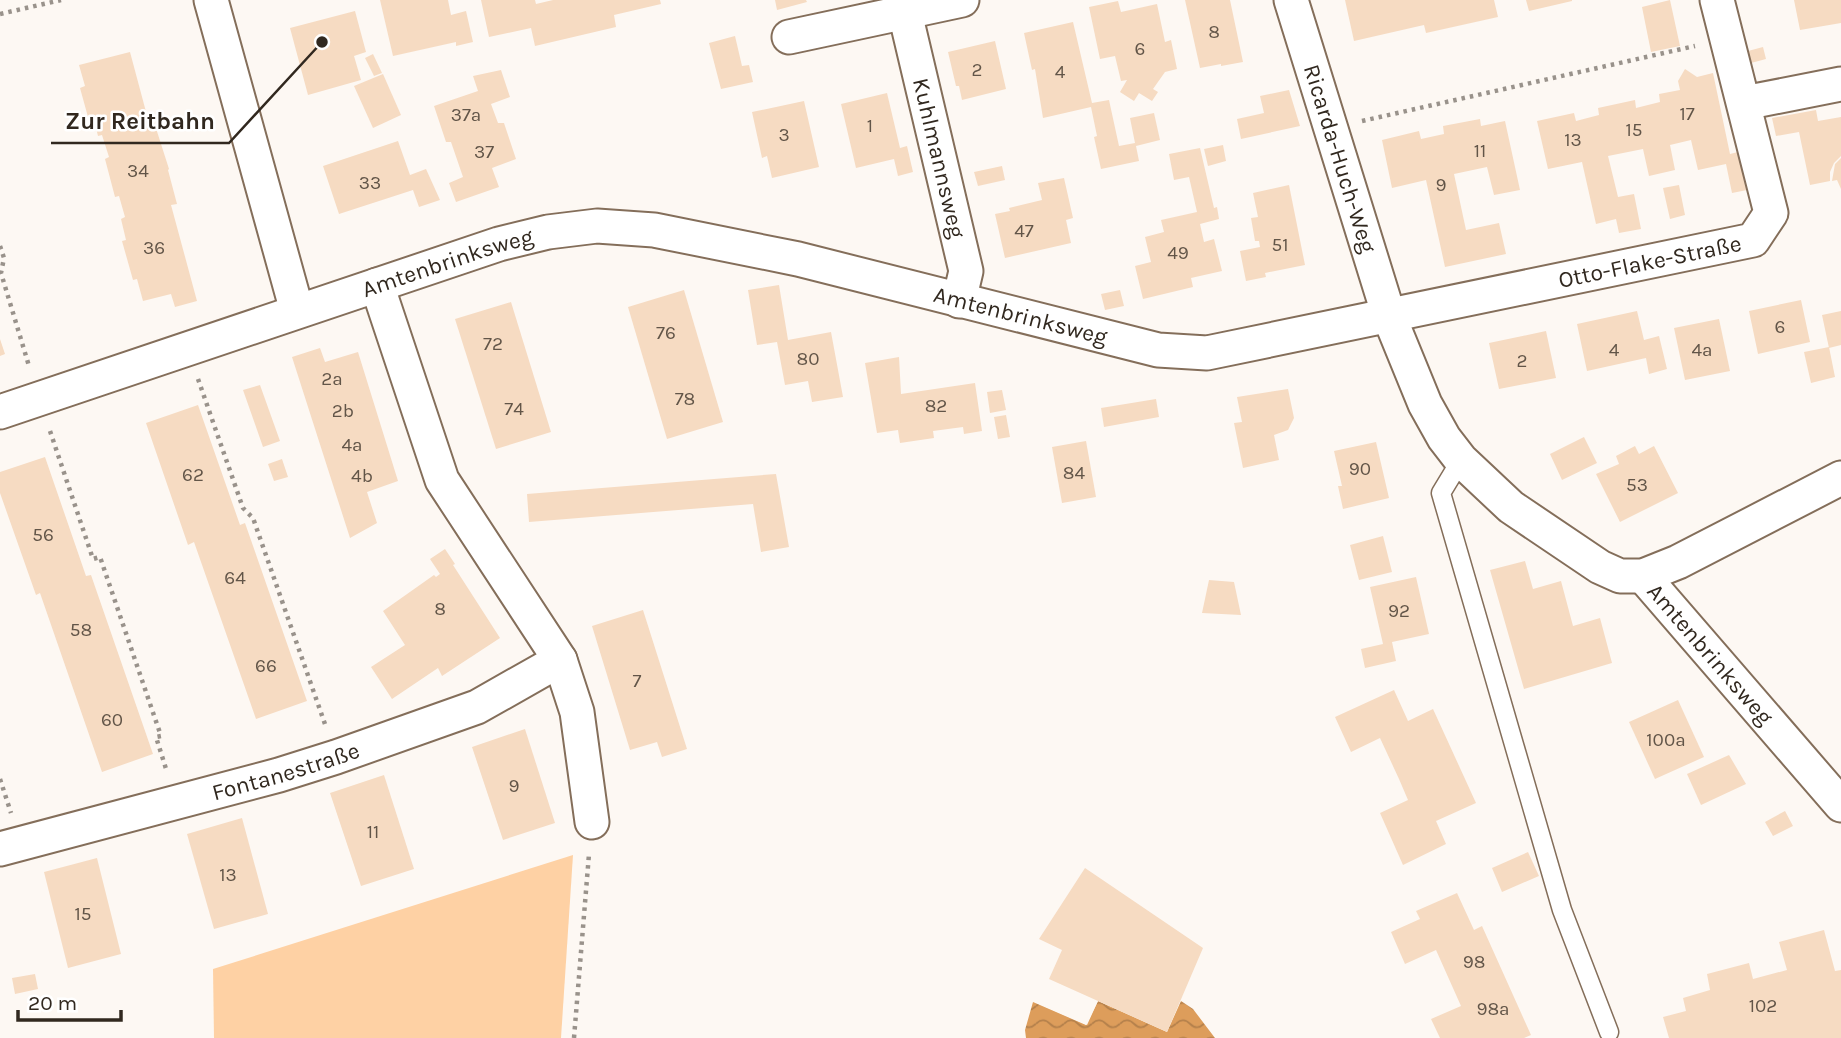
<svg xmlns="http://www.w3.org/2000/svg" width="1841" height="1038" font-family="Karla,sans-serif">
  <style>
    .park { fill: #fed1a4 }
    .water { fill: url(#water-waves) }
    .pier { fill: #fdf8f3 }
    .building { fill: #f6dbc2 }
    .lines { fill: none; stroke-linecap: round; stroke-linejoin: round }
    .service-casing { stroke: #846e5a; stroke-width: 21 }
    .minor-casing { stroke: #846e5a; stroke-width: 37 }
    .path { stroke: #99928b; stroke-width: 4.5; stroke-dasharray: 3.5 5; stroke-linecap: butt }
    .service { stroke: #fff; stroke-width: 18 }
    .minor { stroke: #fff; stroke-width: 33 }
    .labels { text-anchor: middle; stroke-width: 5; stroke-linejoin: round; paint-order: stroke }
    .number-label { font-size: 19px; fill: #625548 }
    .street-label { font-size: 23px; fill: #31281f; stroke: #fff }
    .leader { fill: none; stroke: #31281f; stroke-width: 2.5 }
    .callout-dot { fill: #31281f; stroke: #fff; stroke-width: 2.5 }
    .callout-label { font-size: 24px; text-anchor: middle; font-weight: bold; fill: #31281f; stroke: #fff; stroke-width: 5; stroke-linejoin: round; paint-order: stroke }
  </style>
  <defs>
    <pattern id="water-waves" width="16" height="10" patternUnits="userSpaceOnUse" patternTransform="scale(1.75)"><rect width="16" height="10" fill="#dd9d5b"/><path d="M0 5q4-4 8 0t8 0" fill="none" stroke="#b4804b"/></pattern>
  </defs>
  <rect width="100%" height="100%" fill="#fdf8f3"/>
  <path class="park" d="M573,855L561,1038H214L213,969Z"/>
  <path class="water" d="M1098,1001L1167,1032L1181,1001L1193,1009L1215,1038H1026L1025,1030L1033,1002L1086,1025Z"/>
  <path class="pier" d="M1034,998L1085,1020L1094,1000L1098,1001L1087,1025L1030,1000Z"/>
  <g class="building">
    <path d="M380,0H448L451,15L466,11L473,42L456,46V42L393,56Z"/>
    <path d="M481,0H535L536,4L553,0H660L661,4L614,15L616,27L535,46L531,28L489,37Z"/>
    <path d="M775,0H806L807,2L777,10Z"/>
    <path d="M1185,0H1230L1243,62L1221,66V64L1200,68Z"/>
    <path d="M1345,0H1494L1498,17L1426,33L1424,25L1354,41Z"/>
    <path d="M1526,0H1572V1L1529,11Z"/>
    <path d="M1670,0L1680,46L1651,52L1642,7Z"/>
    <path d="M1794,0H1841V23L1800,30Z"/>
    <path d="M1118,1L1121,12L1157,4L1165,42L1171,40L1177,69L1165,72L1153,89L1158,92L1152,101L1139,93L1134,101L1120,92L1127,80L1121,81L1115,56L1100,59L1089,7Z"/>
    <path d="M355,11L366,52L354,56L361,80L308,95L290,28Z"/>
    <path d="M1073,22L1092,103L1109,100L1119,146L1135,143L1130,118L1154,113L1160,140L1136,146L1139,161L1101,169L1094,137L1097,136L1091,107L1043,118L1035,69L1032,70L1024,33Z"/>
    <path d="M735,36L742,66L749,65L753,82L721,89L709,43Z"/>
    <path d="M995,41L1006,89L962,100L959,86H956L948,52Z"/>
    <path d="M1763,47L1766,59L1751,63L1748,51Z"/>
    <path d="M130,52L149,123L154,122L169,169L168,170L177,204L171,205L197,301L175,307L171,294L143,301L137,279L133,280L122,241L126,240L121,219L125,217L119,196L115,197L105,159L109,157L102,135L98,136L93,116L88,117L80,88L85,86L79,65Z"/>
    <path d="M373,54L382,73L374,76L365,58Z"/>
    <path d="M1685,69L1697,77L1713,73L1730,154L1738,152L1747,190L1732,193L1726,164L1698,170L1691,140L1670,145L1675,170L1649,176L1643,149L1608,156L1618,197L1634,194L1641,229L1619,233L1616,219L1596,224L1582,162L1548,169L1537,121L1574,113L1576,121L1599,115L1598,108L1635,100L1636,108L1660,102L1659,94L1680,90L1678,81Z"/>
    <path d="M501,70L510,97L491,104L498,123H504L516,159L492,168L499,187L456,202L449,183L463,177L451,142H446L434,106L478,91L473,76Z"/>
    <path d="M383,74L401,115L373,128L354,86Z"/>
    <path d="M1289,90L1300,126L1241,139L1237,119L1264,113L1260,96Z"/>
    <path d="M887,93L900,148L907,146L913,172L898,176L894,159L856,168L841,104Z"/>
    <path d="M804,101L819,167L772,178L767,156L762,158L752,112Z"/>
    <path d="M1816,110L1818,121L1841,117V156L1834,163L1830,172V181L1810,185L1799,132L1776,136L1772,118Z"/>
    <path d="M1480,119L1481,126L1505,121L1520,190L1494,195L1487,167L1454,174L1466,230L1499,223L1506,254L1445,267L1426,180L1392,188L1382,140L1419,131L1421,139L1444,134L1443,126Z"/>
    <path d="M398,141L410,175L426,169L440,200L419,207L413,190L339,214L323,166Z"/>
    <path d="M1223,145L1226,161L1208,166L1204,149Z"/>
    <path d="M1200,148L1214,208L1217,207L1219,219L1200,224L1204,242L1214,239L1222,271L1191,278L1193,287L1143,299L1135,266L1151,262L1145,237L1164,232L1161,220L1197,212L1189,177L1174,180L1169,154Z"/>
    <path d="M1841,158V189L1837,180L1832,181L1835,164Z"/>
    <path d="M1002,166L1005,180L978,186L974,172Z"/>
    <path d="M1064,178L1073,218L1066,220L1071,243L1005,258L995,214L1010,211L1009,208L1042,200L1038,183Z"/>
    <path d="M1289,185L1305,265L1265,273L1266,277L1246,281L1240,251L1260,247L1259,241H1255L1251,218L1258,217L1253,193Z"/>
    <path d="M1679,185L1685,215L1670,219L1663,188Z"/>
    <path d="M779,285L788,340L831,332L843,397L812,402L808,381L785,385L777,342L757,345L748,290Z"/>
    <path d="M684,290L723,422L667,439L628,307Z"/>
    <path d="M1120,290L1124,306L1105,310L1101,294Z"/>
    <path d="M1801,300L1810,342L1758,354L1749,311Z"/>
    <path d="M511,302L551,432L496,449L455,319Z"/>
    <path d="M1637,311L1644,340L1659,336L1667,369L1649,374L1646,358L1587,371L1577,324Z"/>
    <path d="M1841,311V345L1829,348L1822,315Z"/>
    <path d="M1719,319L1730,371L1685,380L1674,328Z"/>
    <path d="M1546,331L1556,378L1499,389L1489,343Z"/>
    <path d="M0,339L5,354L0,356Z"/>
    <path d="M1829,347L1835,377L1811,383L1804,352Z"/>
    <path d="M320,348L325,362L358,352L398,481L367,492L377,523L350,538L292,357Z"/>
    <path d="M899,357L901,394L975,383L982,431L964,434L963,427L933,431L934,438L900,443L898,430L877,433L865,363Z"/>
    <path d="M260,385L280,441L263,447L243,390Z"/>
    <path d="M1288,389L1294,418L1288,430L1274,435L1279,460L1243,468L1234,423L1242,422L1237,397Z"/>
    <path d="M1002,390L1006,410L990,413L987,392Z"/>
    <path d="M1156,399L1159,417L1104,427L1101,408Z"/>
    <path d="M198,405L240,525L245,523L307,701L256,719L194,542L188,545L146,423Z"/>
    <path d="M1006,415L1010,437L998,439L994,417Z"/>
    <path d="M1584,437L1597,463L1562,480L1550,454Z"/>
    <path d="M1086,441L1096,497L1062,503L1052,447Z"/>
    <path d="M1376,442L1389,498L1343,509L1338,486H1342L1334,451Z"/>
    <path d="M1635,446L1639,454L1654,446L1678,493L1620,522L1596,474L1619,464L1616,456Z"/>
    <path d="M45,457L86,576L91,575L153,754L102,772L40,593L36,595L0,493V472Z"/>
    <path d="M282,459L288,477L274,481L268,464Z"/>
    <path d="M776,474L789,547L761,552L753,504L529,522L527,494Z"/>
    <path d="M1383,536L1392,572L1359,580L1350,545Z"/>
    <path d="M445,549L455,564L453,565L500,638L442,676L438,668L392,699L371,667L405,645L383,611L434,575L436,577L440,574L430,559Z"/>
    <path d="M1525,561L1533,589L1561,581L1573,626L1600,618L1612,663L1524,689L1490,570Z"/>
    <path d="M1416,577L1429,634L1392,642L1396,661L1365,668L1361,649L1383,644L1370,587Z"/>
    <path d="M1209,580L1234,582L1241,615L1202,613Z"/>
    <path d="M643,610L687,749L662,757L657,742L630,750L592,626Z"/>
    <path d="M1394,690L1408,721L1433,709L1476,803L1436,821L1446,844L1403,865L1380,813L1408,800L1399,779L1380,738L1351,752L1335,717Z"/>
    <path d="M1678,700L1704,757L1655,779L1629,722Z"/>
    <path d="M525,729L555,823L503,840L472,747Z"/>
    <path d="M1729,755L1746,784L1701,805L1687,774Z"/>
    <path d="M384,775L414,869L361,886L330,793Z"/>
    <path d="M1785,811L1793,826L1773,836L1765,822Z"/>
    <path d="M242,818L268,914L214,929L187,834Z"/>
    <path d="M1528,852L1539,876L1502,892L1492,868Z"/>
    <path d="M97,858L121,954L68,968L44,872Z"/>
    <path d="M1085,868L1203,948L1167,1032L1049,979L1062,950L1039,939Z"/>
    <path d="M1457,893L1474,930L1482,926L1531,1035L1524,1038H1440L1431,1019L1461,1006L1436,950L1405,964L1391,932L1420,919L1416,911Z"/>
    <path d="M1824,930L1835,971L1841,970V1038H1669L1663,1017L1686,1011L1683,998L1710,990L1707,974L1749,963L1753,979L1787,970L1779,942Z"/>
    <path d="M35,974L38,989L15,994L12,978Z"/>
  </g>
  <g class="lines">
    <g class="service-casing">
      <path id="service" d="M1461,460L1441,493L1562,910L1609,1032"/>
    </g>
    <g class="minor-casing">
      <g id="minor">
        <path d="M211,0L297,311"/>
        <path id="s1" d="M1291,0L1389,316L1425,404L1444,438L1461,460L1511,507L1600,567L1620,576H1643L1678,562L1841,478"/>
        <path id="s2" d="M905,13L966,271L959,301"/>
        <path d="M789,37L962,0"/>
        <path d="M1744,103L1841,84"/>
        <path d="M377,285L442,480L560,660L577,712L592,822"/>
        <path id="s3" d="M0,412L499,244L548,232L597,226L654,230L798,259L1158,350L1207,353L1753,240L1771,213L1717,0"/>
        <path id="s4" d="M1643,576L1841,805"/>
        <path id="s5" d="M0,849L279,775L336,757L477,707L560,660"/>
      </g>
    </g>
    <g class="path">
      <path d="M0,14L61,0"/>
      <path d="M1362,121L1695,46"/>
      <path d="M0,246L4,258L1,273L29,366"/>
      <path d="M198,379L243,508L253,518L326,727"/>
      <path d="M50,431L93,559L100,557L161,736L156,737L167,772"/>
      <path d="M0,779L11,813"/>
      <path d="M574,1038L589,854"/>
    </g>
    <use href="#service" class="service"/>
    <use href="#minor" class="minor"/>
  </g>
  <g class="labels">
    <g class="number-label">
      <text x="1214" y="38">8</text>
      <text x="1140" y="55">6</text>
      <text x="977" y="76">2</text>
      <text x="1060" y="78">4</text>
      <text x="1687" y="120">17</text>
      <text x="466" y="121">37a</text>
      <text x="870" y="132">1</text>
      <text x="1634" y="136">15</text>
      <text x="784" y="141">3</text>
      <text x="1573" y="146">13</text>
      <text x="1480" y="157">11</text>
      <text x="484" y="158">37</text>
      <text x="138" y="177">34</text>
      <text x="370" y="189">33</text>
      <text x="1441" y="191">9</text>
      <text x="1024" y="237">47</text>
      <text x="1280" y="251">51</text>
      <text x="154" y="254">36</text>
      <text x="1178" y="259">49</text>
      <text x="1780" y="333">6</text>
      <text x="666" y="339">76</text>
      <text x="493" y="350">72</text>
      <text x="1614" y="356">4</text>
      <text x="1702" y="356">4a</text>
      <text x="808" y="365">80</text>
      <text x="1522" y="367">2</text>
      <text x="332" y="385">2a</text>
      <text x="685" y="405">78</text>
      <text x="936" y="412">82</text>
      <text x="514" y="415">74</text>
      <text x="343" y="417">2b</text>
      <text x="352" y="451">4a</text>
      <text x="1360" y="475">90</text>
      <text x="1074" y="479">84</text>
      <text x="193" y="481">62</text>
      <text x="362" y="482">4b</text>
      <text x="1637" y="491">53</text>
      <text x="43" y="541">56</text>
      <text x="235" y="584">64</text>
      <text x="440" y="615">8</text>
      <text x="1399" y="617">92</text>
      <text x="81" y="636">58</text>
      <text x="266" y="672">66</text>
      <text x="637" y="687">7</text>
      <text x="112" y="726">60</text>
      <text x="1666" y="746">100a</text>
      <text x="514" y="792">9</text>
      <text x="373" y="838">11</text>
      <text x="228" y="881">13</text>
      <text x="83" y="920">15</text>
      <text x="1474" y="968">98</text>
      <text x="1763" y="1012">102</text>
      <text x="1493" y="1015">98a</text>
    </g>
    <g class="street-label">
      <text dy="8" stroke="none"><textPath href="#s2" startOffset="149">Kuhlmannsweg</textPath></text>
      <text dy="8" stroke="none"><textPath href="#s1" startOffset="166">Ricarda-Huch-Weg</textPath></text>
      <text dy="8" stroke="none"><textPath href="#s3" startOffset="1703">Otto-Flake-Straße</textPath></text>
      <text dy="8" stroke="none"><textPath href="#s3" startOffset="472">Amtenbrinksweg</textPath></text>
      <text dy="8" stroke="none"><textPath href="#s3" startOffset="1060">Amtenbrinksweg</textPath></text>
      <text dy="8" stroke="none"><textPath href="#s4" startOffset="103">Amtenbrinksweg</textPath></text>
      <text dy="8" stroke="none"><textPath href="#s5" startOffset="296">Fontanestraße</textPath></text>
    </g>
  </g>
  <path class="leader" d="M322 42L229 143H51"/>
  <circle class="callout-dot" cx="322" cy="42" r="7"/>
  <g class="callout-label">
    <text x="140" y="129">Zur Reitbahn</text>
  </g>
  <path d="M18 1010v10h103v-10" fill="none" stroke="#31281f" stroke-width="3.5"/>
  <text x="28" y="1010" font-size="21" fill="#31281f" stroke="#ffffff" stroke-width="5" paint-order="stroke">20 m</text>
</svg>
